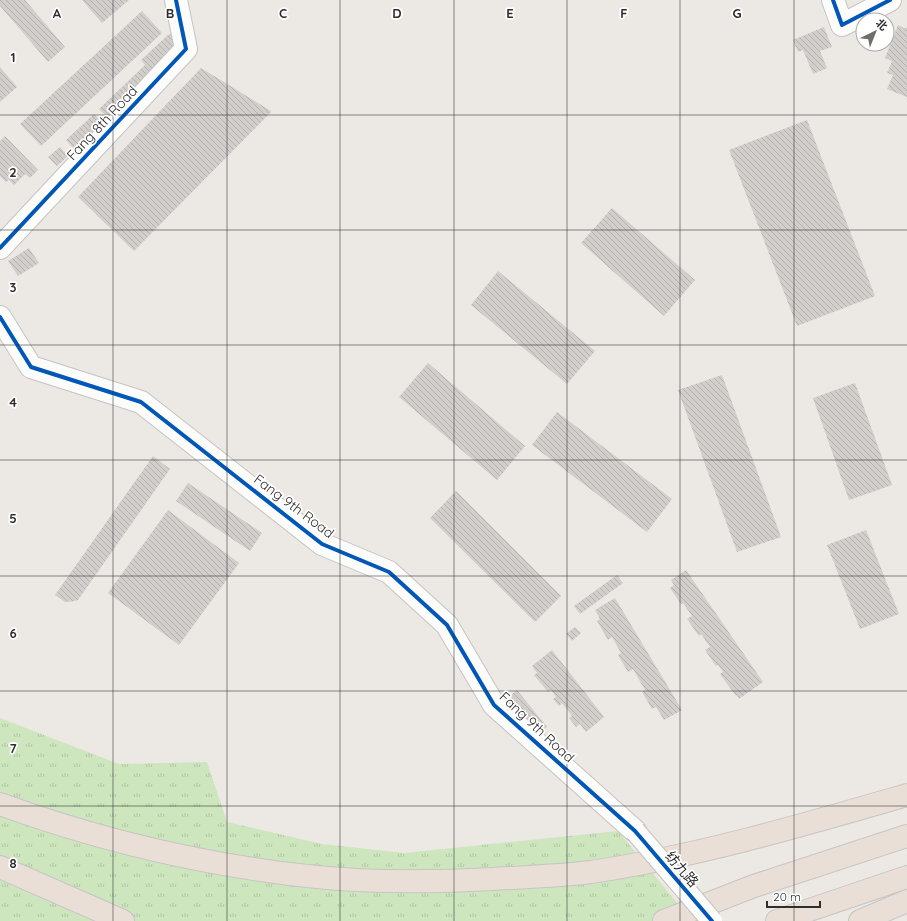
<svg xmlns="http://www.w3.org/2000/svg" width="907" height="921" font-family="Quicksand,'Noto Sans SC',sans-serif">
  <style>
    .grass { fill: url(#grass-tufts) }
    .building { fill: url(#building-back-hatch) }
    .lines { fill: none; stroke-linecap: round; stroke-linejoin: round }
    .secondary-casing { stroke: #c5c4c5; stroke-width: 24 }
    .highway-casing { stroke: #c6c5c4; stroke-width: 24 }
    .secondary { stroke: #fcfcfb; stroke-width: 22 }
    .highway { stroke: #eadfd6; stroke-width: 22 }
    .street-bridge-casing { stroke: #c5c4c5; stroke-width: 22; stroke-linecap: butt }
    .street-bridge { stroke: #fcfcfb; stroke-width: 20 }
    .cycleway-casing { stroke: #fff; stroke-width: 6 }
    .cycleway { stroke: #0057b8; stroke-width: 4 }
    .grid { fill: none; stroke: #2e2e2e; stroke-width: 1; stroke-opacity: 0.55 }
    .labels { text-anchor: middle; stroke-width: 3.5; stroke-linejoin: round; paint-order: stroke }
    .street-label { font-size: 14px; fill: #2e2e2e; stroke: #fff }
    .grid-label { font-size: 13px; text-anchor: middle; font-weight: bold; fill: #2e2e2e; stroke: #fff; stroke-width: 3.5; stroke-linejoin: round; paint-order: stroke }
  </style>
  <defs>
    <pattern id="grass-tufts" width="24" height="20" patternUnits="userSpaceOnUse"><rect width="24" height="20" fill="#cee6be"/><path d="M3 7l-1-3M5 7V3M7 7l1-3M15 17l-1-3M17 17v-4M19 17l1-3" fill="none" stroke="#b1c6a4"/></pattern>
    <pattern id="building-back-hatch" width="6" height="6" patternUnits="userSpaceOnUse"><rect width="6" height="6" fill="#d1cecb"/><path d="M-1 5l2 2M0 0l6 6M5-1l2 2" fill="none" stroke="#b4b1af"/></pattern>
  </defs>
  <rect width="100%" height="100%" fill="#ece8e4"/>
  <path class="grass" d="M0,718L119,764L207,762L227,822L322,844L404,853L618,831L692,921H0Z"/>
  <g class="building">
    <path d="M0,0H25L65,47L48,62L0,6Z"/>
    <path d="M82,0H129L102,23Z"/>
    <path d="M142,11L162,33L41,146L20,124Z"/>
    <path d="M898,25L906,29L907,26V97L887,89L893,75L887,73L892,61L885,58Z"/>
    <path d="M824,27L832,47L820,51L827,68L813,74L803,50L798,52L793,40Z"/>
    <path d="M172,33L177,52L108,118L99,109L145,65L141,60L168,35Z"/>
    <path d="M0,67L17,87L0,102Z"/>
    <path d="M201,68L271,111V112L134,251L78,197Z"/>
    <path d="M94,114L103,123L75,150L66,140Z"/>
    <path d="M807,120L875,296L797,326L729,150Z"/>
    <path d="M5,136L38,170L30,178L25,174L14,185L9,180L6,182L0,176V141Z"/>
    <path d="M60,147L68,156L57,166L48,157Z"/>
    <path d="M612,208L695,280L664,316L581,243Z"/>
    <path d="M29,248L39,263L18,276L8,261Z"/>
    <path d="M498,271L595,351L567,384L471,305Z"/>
    <path d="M428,363L525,446L497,480L399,397Z"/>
    <path d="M722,375L781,537L737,552L678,390Z"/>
    <path d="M855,383L892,485L849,500L813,398Z"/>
    <path d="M557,412L672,499L647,532L532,445Z"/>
    <path d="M153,456L170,469L78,600L75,601L65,602L55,595Z"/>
    <path d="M188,483L262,533L250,551L176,501Z"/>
    <path d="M456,491L561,596L535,622L430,518Z"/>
    <path d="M168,510L239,563L179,645L108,593Z"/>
    <path d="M866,530L899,614L860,629L827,545Z"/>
    <path d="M686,570L763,682L739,699L737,695L736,696L720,674L723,672L718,665L716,666L705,650L710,647L701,634L699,636L687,619L692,616L683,603L681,604L670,588L674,585L671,580Z"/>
    <path d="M617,575L623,583L580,614L574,606Z"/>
    <path d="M615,598L682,710L664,720L656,707L652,709L642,692L645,690L633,669L628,672L618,655L621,653L612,637L608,640L597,621L600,619L595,610Z"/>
    <path d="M575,627L581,633L572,641L566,634Z"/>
    <path d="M552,650L604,717L586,732L580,724L576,727L569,718L572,716L562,703L559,706L553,699L556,697L551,690L548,692L534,675L537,673L532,666Z"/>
    <path d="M517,690L547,727L537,735L514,706L507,711L501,703Z"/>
  </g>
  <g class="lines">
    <g class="secondary-casing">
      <g id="secondary">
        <path d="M833,0L842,25L890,0"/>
        <path d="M0,248L186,49L176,0"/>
        <path d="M0,317L31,367L141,402L322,544L389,572L447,625L494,705L635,831"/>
      </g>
    </g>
    <g class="highway-casing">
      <g id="highway">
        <path d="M0,804C102,841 209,866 317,877C375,883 435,882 493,879C526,877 559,876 591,872C698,856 803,825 907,795"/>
        <path d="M0,867L123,921"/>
        <path d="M664,921L754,886L907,836"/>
        <path d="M777,921L907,877"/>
        <path d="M860,921L907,901"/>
      </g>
    </g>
    <use href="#secondary" class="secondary"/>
    <use href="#highway" class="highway"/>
    <g class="street-bridge-casing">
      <path id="street-bridge" d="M635,831L712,921"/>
    </g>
    <use href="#street-bridge" class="street-bridge"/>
    <g class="cycleway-casing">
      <g id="cycleway">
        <path d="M833,0L842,25L890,0"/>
        <path d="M0,248L186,49L176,0"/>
        <path d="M0,317L31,367L141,402L322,544L389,572L447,625L494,705L635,831L712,921"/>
      </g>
    </g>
    <use href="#cycleway" class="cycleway"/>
  </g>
  <path class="grid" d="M113,0V921M227,0V921M340,0V921M454,0V921M567,0V921M680,0V921M794,0V921M0,115H907M0,230H907M0,345H907M0,460H907M0,576H907M0,691H907M0,806H907"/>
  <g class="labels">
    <g class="street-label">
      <text transform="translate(102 123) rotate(-47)" y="5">Fang 8th Road</text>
      <text transform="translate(294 506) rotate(37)" y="5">Fang 9th Road</text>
      <text transform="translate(537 727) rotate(43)" y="5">Fang 9th Road</text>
      <text transform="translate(682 869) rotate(49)" y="5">纺九路</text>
    </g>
  </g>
  <g class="grid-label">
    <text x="57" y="18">A</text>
    <text x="170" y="18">B</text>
    <text x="283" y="18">C</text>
    <text x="397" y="18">D</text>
    <text x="510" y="18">E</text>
    <text x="624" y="18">F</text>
    <text x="737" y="18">G</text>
    <text x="13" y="62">1</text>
    <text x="13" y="177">2</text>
    <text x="13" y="292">3</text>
    <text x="13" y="407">4</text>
    <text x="13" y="523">5</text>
    <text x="13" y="638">6</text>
    <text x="13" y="753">7</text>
    <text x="13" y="868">8</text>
  </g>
  <g transform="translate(875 32) rotate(43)"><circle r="19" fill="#ffffff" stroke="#ababab"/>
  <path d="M0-3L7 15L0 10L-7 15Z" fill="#706f6e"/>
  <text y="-6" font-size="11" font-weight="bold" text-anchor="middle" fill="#2e2e2e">北</text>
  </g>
  <path d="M767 901v6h53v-6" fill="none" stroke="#2e2e2e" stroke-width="2"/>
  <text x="773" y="901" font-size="12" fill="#2e2e2e" stroke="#ffffff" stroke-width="3" paint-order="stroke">20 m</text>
</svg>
